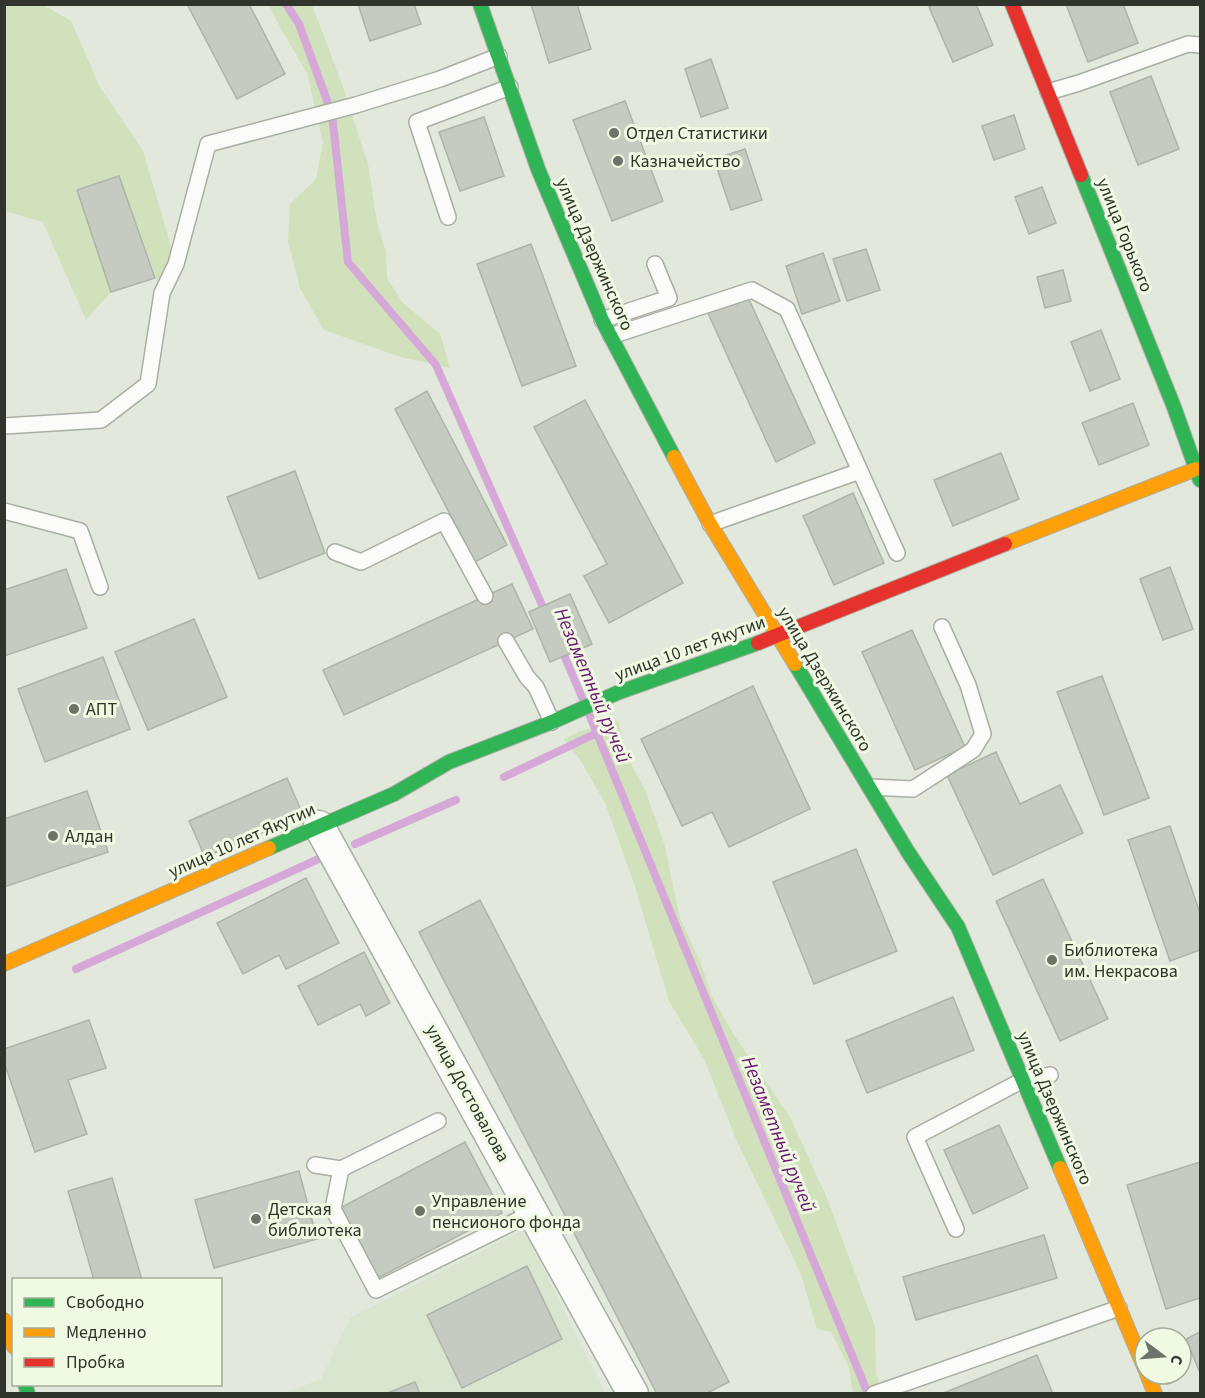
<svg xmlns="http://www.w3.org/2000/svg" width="1205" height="1398" font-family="'Source Sans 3',sans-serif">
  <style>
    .built { fill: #dae5cf }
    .green { fill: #d0e1bb }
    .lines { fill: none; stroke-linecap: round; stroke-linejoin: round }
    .stream { stroke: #d5a8d8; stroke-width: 8 }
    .building { fill: #c6cbc1; stroke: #aeb3aa; stroke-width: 1.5 }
    .lane-casing { stroke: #a9aea4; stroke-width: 18 }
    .street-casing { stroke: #a9aea4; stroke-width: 33 }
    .fast-casing { stroke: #a9aea4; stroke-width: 16 }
    .slow-casing { stroke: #a9aea4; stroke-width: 16 }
    .jam-casing { stroke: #a9aea4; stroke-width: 16 }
    .lane { stroke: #fbfcfa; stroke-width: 15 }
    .street { stroke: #fbfcfa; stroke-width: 30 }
    .fast { stroke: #30b455; stroke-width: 14 }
    .slow { stroke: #ff9f0a; stroke-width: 14 }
    .jam { stroke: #e5322d; stroke-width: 14 }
    .poi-dot { fill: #6e7369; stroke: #f0fae3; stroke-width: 2 }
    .labels { text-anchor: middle; stroke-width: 6; stroke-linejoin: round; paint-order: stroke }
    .poi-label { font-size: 18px; fill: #30342c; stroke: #f0fae3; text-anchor: start }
    .street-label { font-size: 18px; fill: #30342c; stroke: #f0fae3 }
    .water-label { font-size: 20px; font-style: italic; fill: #6b1873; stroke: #f0fae3 }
  </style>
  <rect width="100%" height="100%" fill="#e2e8db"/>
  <path class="built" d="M524,1229L605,1393L282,1394L321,1379L350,1318Z"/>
  <g class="green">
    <path d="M4,5H43L71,21L100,87L143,151L176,264L162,293L119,176L77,190L111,292L86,320L43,222L5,211Z"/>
    <path d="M269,5H312L343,87L368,164L377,222L386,252L387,278L402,302L440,334L450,368L401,357L324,330L300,288L288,241L290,204L316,179L323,142L307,73L281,29Z"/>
    <path d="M618,720L626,755L645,790L664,843L680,918L700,961L712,997L734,1035L791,1119L826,1196L875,1326L876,1374L883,1393H853L848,1365L831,1332L817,1329L801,1274L736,1139L704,1059L669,1001L635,886L605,803L581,761L564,739L580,731Z"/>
  </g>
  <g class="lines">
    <g class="stream">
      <path d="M286,4L299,24L332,114L348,262L436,365L546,614"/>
      <path d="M561,648L584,702"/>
      <path d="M589,714L868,1394"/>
      <path d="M504,777L597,733"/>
      <path d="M355,844L456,800"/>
      <path d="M76,969L323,857"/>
    </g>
  </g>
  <g class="building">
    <path d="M187,4H249L285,74L237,99Z"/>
    <path d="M358,4H414L421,24L370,41Z"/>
    <path d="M531,4H577L591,49L549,63Z"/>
    <path d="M935,4H976L993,45L953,62L929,7Z"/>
    <path d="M1066,4H1123L1138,43L1088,62Z"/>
    <path d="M711,59L728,108L701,117L685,69Z"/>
    <path d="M1151,76L1179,149L1138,165L1110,92Z"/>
    <path d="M625,101L663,201L612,221L573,120Z"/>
    <path d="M1014,115L1025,149L994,160L982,126Z"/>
    <path d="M484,117L504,176L460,191L439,132Z"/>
    <path d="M745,149L762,200L731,210L714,159Z"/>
    <path d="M119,176L155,278L111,292L77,190Z"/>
    <path d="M1042,187L1056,223L1029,234L1015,197Z"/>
    <path d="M531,244L576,366L522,386L477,264Z"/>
    <path d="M866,249L880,290L847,301L833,259Z"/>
    <path d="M823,253L840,301L802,314L786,266Z"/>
    <path d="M1063,270L1071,301L1045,308L1037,277Z"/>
    <path d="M746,293L815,443L776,462L707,311Z"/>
    <path d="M1101,330L1120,379L1090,391L1071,342Z"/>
    <path d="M427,391L507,545L475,562L395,409Z"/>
    <path d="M585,400L683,583L609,623L584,576L607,564L534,427Z"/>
    <path d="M1133,403L1149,445L1099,465L1082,423Z"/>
    <path d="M1001,453L1019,499L953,526L934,480Z"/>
    <path d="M295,471L325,553L259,579L227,497Z"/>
    <path d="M853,493L884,563L834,585L803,516Z"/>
    <path d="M1170,567L1193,629L1163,640L1140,579Z"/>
    <path d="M66,569L87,628L4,656V590Z"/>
    <path d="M512,584L533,629L344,715L323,670Z"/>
    <path d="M570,594L592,644L550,662L529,612Z"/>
    <path d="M194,619L227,697L148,730L115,652Z"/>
    <path d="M912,630L965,747L915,770L862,652Z"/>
    <path d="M103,657L130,729L45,762L18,689Z"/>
    <path d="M1102,676L1149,798L1104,815L1057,692Z"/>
    <path d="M753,686L810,809L729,847L712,812L682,826L641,739Z"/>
    <path d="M996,752L1020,804L1060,785L1083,833L993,875L947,775Z"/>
    <path d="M287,778L303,815L205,857L189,821Z"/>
    <path d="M87,791L108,852L4,887V819Z"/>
    <path d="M1170,826L1200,913V950L1170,961L1128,840Z"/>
    <path d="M856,849L897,951L814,984L773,882Z"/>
    <path d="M306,878L339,943L286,969L279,955L243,974L217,923Z"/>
    <path d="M1043,879L1108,1019L1060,1041L996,901Z"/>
    <path d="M480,900L729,1382L705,1394H657L419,932Z"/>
    <path d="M364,952L390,1003L366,1016L360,1004L318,1025L298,986Z"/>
    <path d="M953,997L974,1050L867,1093L846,1041Z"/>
    <path d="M89,1020L106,1068L68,1080L87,1134L35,1152L4,1062V1049Z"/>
    <path d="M999,1125L1028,1188L973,1214L944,1150Z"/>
    <path d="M465,1142L502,1213L376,1279L338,1209Z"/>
    <path d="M1200,1162V1298L1166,1309L1127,1185Z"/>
    <path d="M299,1171L317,1239L214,1268L195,1200Z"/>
    <path d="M112,1178L142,1280H94L68,1191Z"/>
    <path d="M1044,1235L1057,1278L916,1320L903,1277Z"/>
    <path d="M527,1266L562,1339L462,1388L427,1315Z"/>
    <path d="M1200,1332V1373L1186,1339Z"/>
    <path d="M1037,1355L1053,1394H941Z"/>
    <path d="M415,1382L420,1394H385Z"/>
  </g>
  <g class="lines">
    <g class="lane-casing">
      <g id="lane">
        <path d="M1048,92L1079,83L1188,44L1200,45"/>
        <path d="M448,217L417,122L510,87"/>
        <path d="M602,320L669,298L655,264"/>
        <path d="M611,336L752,290L787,309L860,471"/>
        <path d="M4,426L101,420L148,384L162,293L176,264L208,144L356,105L440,79L499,56"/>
        <path d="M4,511L80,531L100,587"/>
        <path d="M710,524L860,471L897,553"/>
        <path d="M335,552L361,562L444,521L485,596"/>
        <path d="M506,641L527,677L536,687L552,722"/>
        <path d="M870,787L913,789L973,750L983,734L968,685L942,627"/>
        <path d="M315,1165L341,1169L333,1209L376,1290L534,1212"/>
        <path d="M341,1169L438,1121"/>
        <path d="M956,1229L915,1137L1023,1080L1050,1075"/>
        <path d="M874,1394L1119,1308"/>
      </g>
    </g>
    <g class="street-casing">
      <path id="street" d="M319,826L633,1394"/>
    </g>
    <g class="fast-casing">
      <g id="fast">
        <path d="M480,4L538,169L602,320L674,457"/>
        <path d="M1081,175L1174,407L1200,480"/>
        <path d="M795,664L908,852L958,927L1060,1168"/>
        <path d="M269,848L394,794L449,762L552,722L617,693L758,643"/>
        <path d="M25,1384L28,1394"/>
      </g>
    </g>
    <g class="slow-casing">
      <g id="slow">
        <path d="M674,457L710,524L795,664"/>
        <path d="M1005,544L1196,469"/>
        <path d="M4,964L269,848"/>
        <path d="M1060,1168L1145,1369"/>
        <path d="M4,1320L14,1347"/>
        <path d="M1147,1374L1155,1394"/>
      </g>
    </g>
    <g class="jam-casing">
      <g id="jam">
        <path d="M1012,4L1081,175"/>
        <path d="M758,643L1005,544"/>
      </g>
    </g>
    <use href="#lane" class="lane"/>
    <use href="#street" class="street"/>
    <use href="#fast" class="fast"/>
    <use href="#slow" class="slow"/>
    <use href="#jam" class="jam"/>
  </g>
  <g class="poi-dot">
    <circle cx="614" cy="133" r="6"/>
    <circle cx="618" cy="161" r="6"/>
    <circle cx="74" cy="709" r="6"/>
    <circle cx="53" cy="836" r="6"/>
    <circle cx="1052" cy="960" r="6"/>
    <circle cx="420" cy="1211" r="6"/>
    <circle cx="256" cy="1219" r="6"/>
  </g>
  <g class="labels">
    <g class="poi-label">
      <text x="626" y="139">Отдел Статистики</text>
      <text x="630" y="167">Казначейство</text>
      <text x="86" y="715">АПТ</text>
      <text x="65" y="842">Алдан</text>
      <text x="1064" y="956">Библиотека<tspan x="1064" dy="21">им. Некрасова</tspan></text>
      <text x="432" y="1207">Управление<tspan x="432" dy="21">пенсионого фонда</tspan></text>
      <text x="268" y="1215">Детская<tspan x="268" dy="21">библиотека</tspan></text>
    </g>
    <g class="street-label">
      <text transform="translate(1125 235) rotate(68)" y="6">улица Горького</text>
      <text transform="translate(595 254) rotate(66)" y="6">улица Дзержинского</text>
      <text transform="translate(690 648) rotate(-20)" y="6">улица 10 лет Якутии</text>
      <text transform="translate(825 679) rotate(59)" y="6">улица Дзержинского</text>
      <text transform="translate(242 840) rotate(-24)" y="6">улица 10 лет Якутии</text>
      <text transform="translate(468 1093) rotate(61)" y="6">улица Достовалова</text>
      <text transform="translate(1055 1108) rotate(67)" y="6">улица Дзержинского</text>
    </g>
    <g class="water-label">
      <text transform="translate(593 685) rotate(67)" y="7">Незаметный ручей</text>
      <text transform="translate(779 1134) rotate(68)" y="7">Незаметный ручей</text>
    </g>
  </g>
  <rect width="1205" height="1398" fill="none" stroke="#30342c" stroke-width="12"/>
  <rect x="12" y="1278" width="210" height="108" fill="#f0fae3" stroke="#a3ab9a" stroke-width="1.5"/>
  <rect x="24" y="1298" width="30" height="9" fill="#30b455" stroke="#a3ab9a" stroke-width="1.5"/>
  <text x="66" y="1308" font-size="18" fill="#30342c">Свободно</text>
  <rect x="24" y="1328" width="30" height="9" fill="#ff9f0a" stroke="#a3ab9a" stroke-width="1.5"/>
  <text x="66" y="1338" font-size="18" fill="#30342c">Медленно</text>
  <rect x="24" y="1358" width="30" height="9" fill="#e5322d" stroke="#a3ab9a" stroke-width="1.5"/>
  <text x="66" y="1368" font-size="18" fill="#30342c">Пробка</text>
  <g transform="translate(1163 1356) rotate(106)"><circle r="28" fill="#f0fae3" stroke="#a3ab9a" stroke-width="1.5"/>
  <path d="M0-4.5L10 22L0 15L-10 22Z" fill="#6e7369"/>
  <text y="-9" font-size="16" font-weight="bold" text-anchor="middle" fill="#30342c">С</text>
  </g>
</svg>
